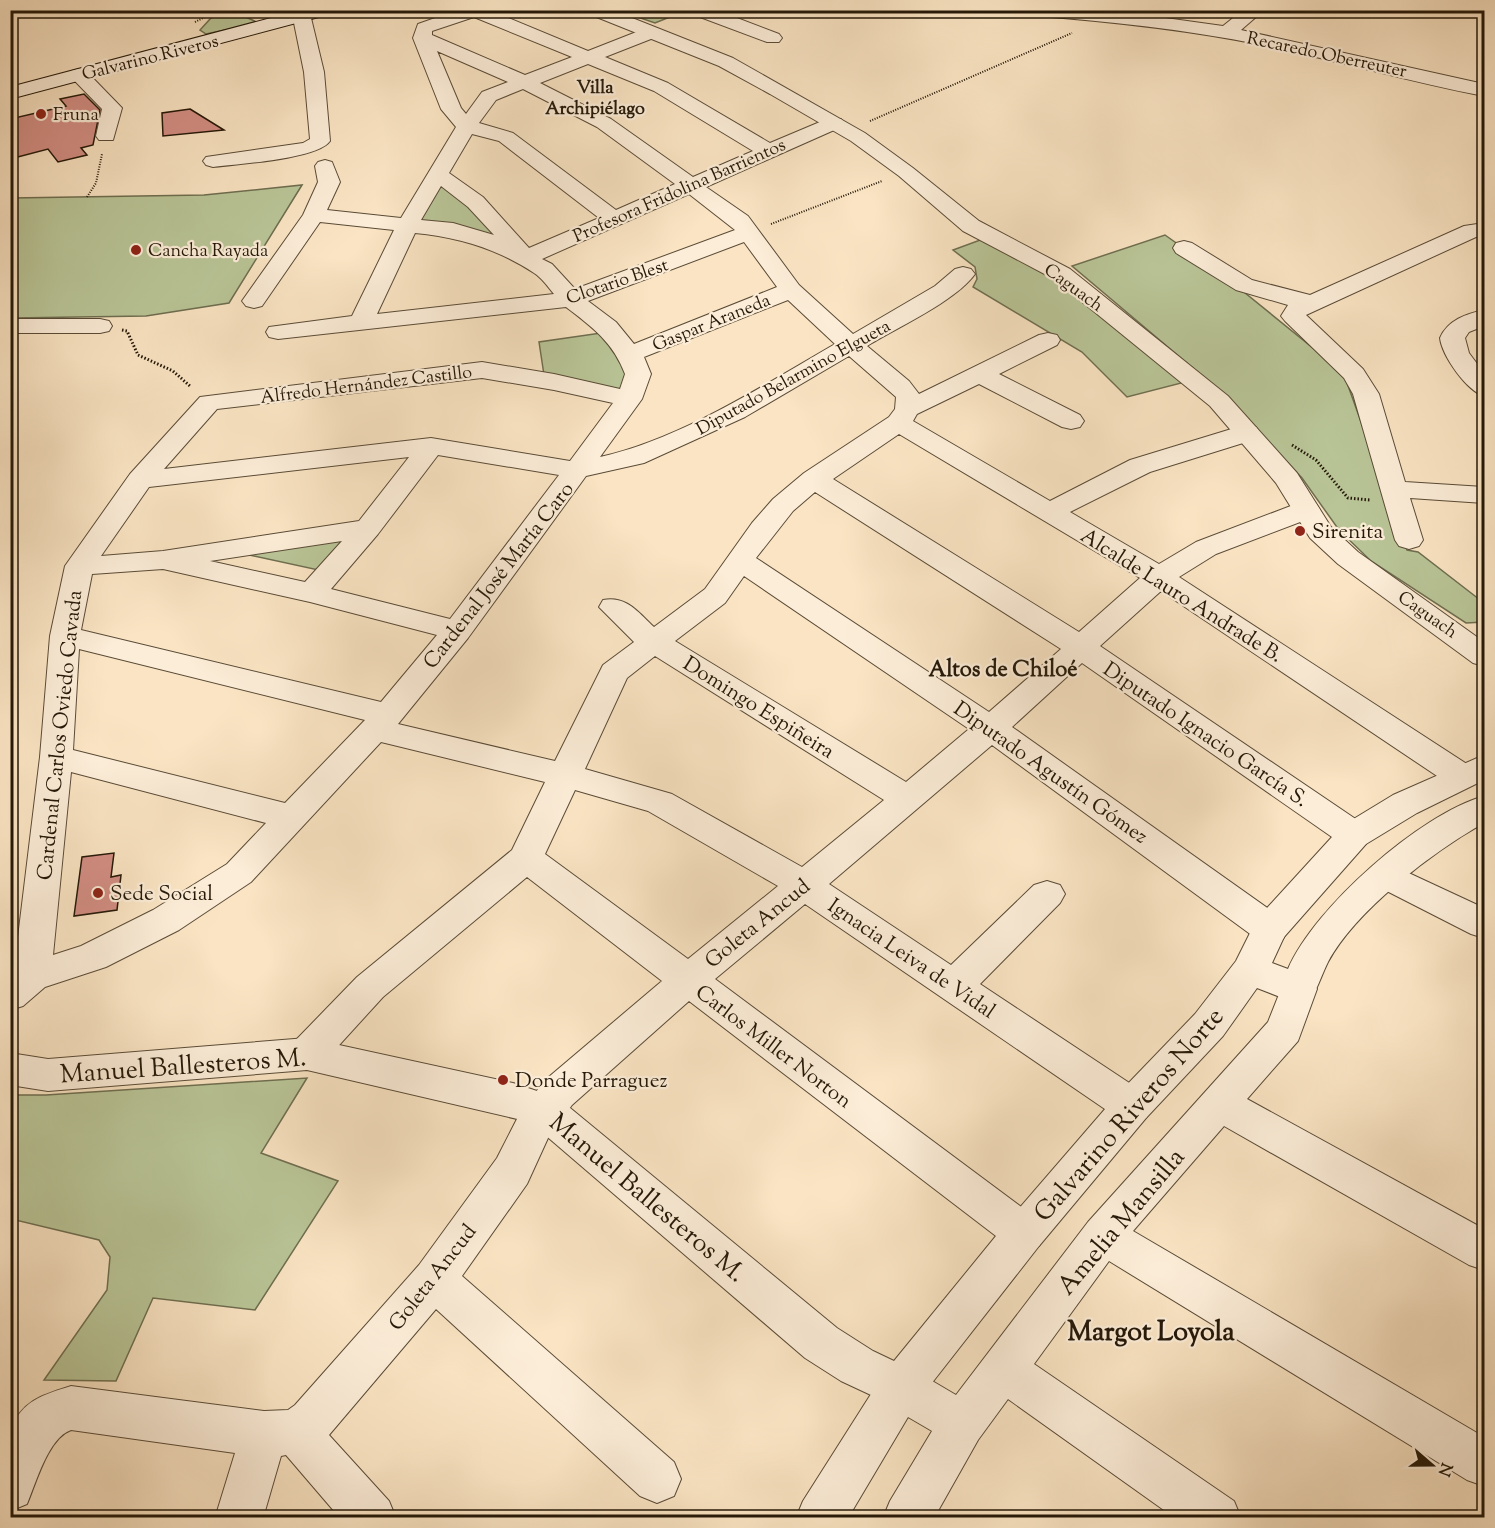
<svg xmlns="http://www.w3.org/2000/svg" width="1495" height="1528" font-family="'Sorts Mill Goudy',serif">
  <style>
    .green { fill: #b9c597; stroke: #6e6e50; stroke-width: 1.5 }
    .building { fill: #d38e84; stroke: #241808; stroke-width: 1.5 }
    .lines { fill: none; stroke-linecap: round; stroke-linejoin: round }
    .minor-casing { stroke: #5a4b37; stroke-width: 2 }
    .tertiary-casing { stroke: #5a4b37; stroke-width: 2 }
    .secondary-casing { stroke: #241808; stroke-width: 2 }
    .path-far1 { stroke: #241808; stroke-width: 2; stroke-dasharray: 1 1.5; stroke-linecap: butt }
    .path { stroke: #241808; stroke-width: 3; stroke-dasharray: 1.5 2; stroke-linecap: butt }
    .minor { fill: #fcedd8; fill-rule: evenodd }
    .tertiary { fill: #fcedd8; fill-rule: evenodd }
    .secondary { fill: #fcedd8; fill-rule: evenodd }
    .poi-dot { fill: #8f2418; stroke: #fcedd8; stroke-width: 2 }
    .labels { text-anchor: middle; stroke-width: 4.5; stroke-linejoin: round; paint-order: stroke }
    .far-street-label { font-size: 18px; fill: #241808; stroke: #fcedd8 }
    .far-neighbourhood-label { font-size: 18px; font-weight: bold; fill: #241808; stroke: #fcedd8 }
    .far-poi-label { font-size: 18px; fill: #241808; stroke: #fcedd8; text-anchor: start }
    .poi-label { font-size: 21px; fill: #241808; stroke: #fcedd8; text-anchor: start }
    .street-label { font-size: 21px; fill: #241808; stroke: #fcedd8 }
    .neighbourhood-label { font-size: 22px; font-weight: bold; fill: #241808; stroke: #fcedd8 }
    .near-street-label { font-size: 26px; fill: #241808; stroke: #fcedd8 }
    .near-neighbourhood-label { font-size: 27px; font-weight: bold; fill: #241808; stroke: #fcedd8 }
  </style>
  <rect width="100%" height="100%" fill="#fae4c3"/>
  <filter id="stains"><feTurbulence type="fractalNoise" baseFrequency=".00333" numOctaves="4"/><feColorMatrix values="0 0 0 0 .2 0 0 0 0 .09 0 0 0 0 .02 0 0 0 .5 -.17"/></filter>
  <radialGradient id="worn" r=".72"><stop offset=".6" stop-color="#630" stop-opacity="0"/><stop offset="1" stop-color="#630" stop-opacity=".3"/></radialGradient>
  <g class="green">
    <path d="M232,11L259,23L206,34L200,30L211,18Z"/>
    <path d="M685,11L655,23L620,11L685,10Z"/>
    <path d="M442,184L458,195L499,240L420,221Z"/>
    <path d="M302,185L229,303L146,316L11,318V198L204,195Z"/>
    <path d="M1165,235L1234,284L1324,357L1346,380L1407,550L1418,552L1484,603V622L1466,623L1371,561L1339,530L1302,478L1220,391L1072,266Z"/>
    <path d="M991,236L1026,253L1193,380L1127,397L1082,352L973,287L977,279L975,267L953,250Z"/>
    <path d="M601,333C619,354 632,363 622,392L544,375L539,342Z"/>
    <path d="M351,539L323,571L245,554Z"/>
    <path d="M307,1078L261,1153L338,1181L255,1310L153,1298L116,1381L44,1380L107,1290L110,1257L99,1240L11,1219V1095H46Z"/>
  </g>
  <g class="building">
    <path d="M84,94L100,110L93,145L81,148L87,155L58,162L48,149L10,159V119L66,106L60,99Z"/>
    <path d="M190,109L224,130L163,136L162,113Z"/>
    <path d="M114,853L111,877L121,875L117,910L74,916L82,857Z"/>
  </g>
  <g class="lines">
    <g class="minor-casing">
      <g id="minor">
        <path d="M458,10H489L588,51L644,29H656L659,33L656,37L605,57L668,83L770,143L827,119H841L844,123L841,127L706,187L748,216L799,285L853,334L935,286L955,269L963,267L971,269L975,274C956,301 896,328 867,346L909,381L919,394L1039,335L1048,333L1057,335L1060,340L1057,345L999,374L1080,415L1084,421L1080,427L1071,429L1062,427L979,384L917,414L913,421L1050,501L1130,460L1238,427L1247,425L1256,427L1260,433L1256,439L1150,472L1070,512L1159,564L1196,542L1296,504L1306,502L1316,504L1320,510L1316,516L1216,554L1179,577L1473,768L1478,776L1473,784L1461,788L1449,784L1161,591L1100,646L1366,826L1371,835L1366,844L1354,847L1342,844L1082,663L1012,727L1283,919L1288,929L1283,939L1270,943L1257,939L992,745L829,884L951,965L1034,885L1047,881L1060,885L1065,894L1060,903L980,984L1146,1094L1152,1106L1146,1118L1132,1123L1118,1118L805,904L715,979L1039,1220L1045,1233L1039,1246L1024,1252L1009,1246L689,1001L572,1105L548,1138L527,1184L462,1276L674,1462L681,1479L674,1496L657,1503L640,1496L436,1309L329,1435L389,1501L396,1518H340L286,1455L281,1456L263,1518H215L235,1453L71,1430C48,1438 36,1483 27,1504L10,1511V1430C23,1400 42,1395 71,1386L264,1411L288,1410L295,1405L419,1265L497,1158L519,1115L544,1081L662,981L527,877L383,997L321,1065L307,1070L293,1065L288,1054L293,1043L357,977L512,850L545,782L381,742L251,882L179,930L106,967L45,987L23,1006L10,1010V973L14,970L40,757L50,636L65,566L130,474L200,397L482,362L554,374L620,389L625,374C613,342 592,327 566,307L278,339L269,337L266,332L269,327L352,316L394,230L320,222L262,306L254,308L246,306L242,301L303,215L318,182L315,166L318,162L325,160L332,162L340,182L327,210L401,218L456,127L441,109L413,38L418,24ZM474,17L572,57L525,75L432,35V31ZM437,51L508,82L482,92L466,114L461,108ZM588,64L654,91L753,151L693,177L611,119L540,83ZM523,89L597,127L675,184L616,210L513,133L479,123L496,100ZM472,134L499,141L599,218L529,248L483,197L449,173ZM441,186L468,207L494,235L453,223L421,220ZM689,194L735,230L575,289L552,264L542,259ZM415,233C458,237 498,249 534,273C542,278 548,287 554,294L377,314ZM744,242L777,287L634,344L616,322L588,301ZM788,300L835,344C764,385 681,439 600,457L642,399L651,374L644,357ZM849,356L896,397L895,409L889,417L804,473L773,499L752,523L705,589L654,627C639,613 626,595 603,600L599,607L634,642L603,665L555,761L398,724L468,638L586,476L644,463L745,417ZM482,378L554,390L613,403L570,461L431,438L164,469L217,409ZM899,434L1140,578L1079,632L833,479ZM438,455L559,475L450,619L331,589L378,534ZM409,457L359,521L163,551L101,556L149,487ZM815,492L1061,649L989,712L756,558L793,511ZM342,541L305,582L210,561ZM163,569L310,602L437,635L381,702L81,630L92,574ZM744,576L969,729L906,782L675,641L725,603ZM79,649L365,720L285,803L73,750ZM655,656L884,800L802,867L672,794L585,769L627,678ZM71,772L266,823L227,864L153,910L81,946L53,955ZM575,790L648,811L778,886L688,959L545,854Z"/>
        <path d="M689,10H716L779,34L782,38L779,42H767L692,14Z"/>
        <path d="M1017,10H1108L1223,26L1243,10H1264L1241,30L1484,84V96C1410,82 1336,60 1262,45C1184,29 1106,21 1026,15Z"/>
        <path d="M302,13L308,14L311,18L324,72L330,141C318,159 237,164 213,167L206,165L203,161L206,157L303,143L310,139L304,72L293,18L296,14Z"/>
        <path d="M79,69L86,71L122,108L113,140H99L96,136L102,109L69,75L72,71Z"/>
        <path d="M1484,223V237H1476L1306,315L1363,369L1379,394L1405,482L1484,487V503L1410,498L1423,540L1419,546L1409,549L1399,546L1395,540L1353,394L1344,378L1285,321L1281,316L1288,305L1236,290L1176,253L1173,248L1176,243L1184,241L1192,243L1252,280L1310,295L1464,226Z"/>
        <path d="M1484,310V326L1469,332L1465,338L1469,353L1484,373V396C1467,391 1442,356 1440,338C1448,320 1466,314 1484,310Z"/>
        <path d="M10,319H100L109,321L112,326L109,331L100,333H10Z"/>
        <path d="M1385,862L1484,908V938L1471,934L1373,884L1367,875L1373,866Z"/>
        <path d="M1298,974L1311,979L1317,989L1298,1041L1247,1099L1484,1229V1270L1469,1265L1224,1126L1133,1231L1484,1437V1486L1467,1480L1109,1261L1034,1364L1234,1501L1241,1518H1175L1008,1399L978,1440L934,1518H883L890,1501L932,1431L908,1417L848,1518H796L803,1501L885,1372L901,1365L917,1372L956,1395L1088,1222L1268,1022L1285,979Z"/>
      </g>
    </g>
    <g class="tertiary-casing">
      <g id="tertiary">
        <path d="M586,10H612L733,58L865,133L913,168L979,221L1070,269L1228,396L1297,473L1331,527L1358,552L1484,642V666L1473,663L1338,564L1310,538L1276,483L1210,406L1054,279L963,231L899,176L851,141L770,94L719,66L589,14Z"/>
        <path d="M1484,755V780L1417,813L1366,844L1284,937L1272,963L1288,969C1315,907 1419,815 1484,796V823C1434,851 1356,910 1328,962C1322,974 1318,987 1311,999L1298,1004L1257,988L1223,1036L1146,1118L1039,1246L917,1402L901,1409L841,1381L805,1358L530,1122L307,1070L48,1091L10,1085V1053L48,1059L307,1038L513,1083L558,1098L837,1328L873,1351L894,1361L1009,1220L1118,1094L1195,1014L1236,961L1257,919L1342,826L1393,795Z"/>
      </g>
    </g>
    <g class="secondary-casing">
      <path id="secondary" d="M301,10H333L330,14L10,99V87Z"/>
    </g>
    <g class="path-far1">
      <path d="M195,22L219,10"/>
      <path d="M870,121L1072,33"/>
      <path d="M87,197L96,183L102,154"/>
      <path d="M771,224L882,181"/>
    </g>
    <g class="path">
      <path d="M122,330L127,331L138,355L173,371L191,387"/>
      <path d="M1292,445L1316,460L1348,498L1370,500"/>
    </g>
    <use href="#minor" class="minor"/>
    <use href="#tertiary" class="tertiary"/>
    <use href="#secondary" class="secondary"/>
  </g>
  <g class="poi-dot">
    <circle cx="41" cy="114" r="6"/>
    <circle cx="136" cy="250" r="6"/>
    <circle cx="1300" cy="531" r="6"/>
    <circle cx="98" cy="893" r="6"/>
    <circle cx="503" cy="1080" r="6"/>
  </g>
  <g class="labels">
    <g class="far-street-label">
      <text transform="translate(1327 54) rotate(12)" y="6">Recaredo Oberreuter</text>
      <text transform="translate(150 57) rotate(-14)" y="6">Galvarino Riveros</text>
      <text transform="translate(679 190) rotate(-24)" y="6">Profesora Fridolina Barrientos</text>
      <text transform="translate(617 281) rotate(-19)" y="6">Clotario Blest</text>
      <text transform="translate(1074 287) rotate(36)" y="6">Caguach</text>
      <text transform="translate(711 322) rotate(-22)" y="6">Gaspar Araneda</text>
      <text transform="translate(793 377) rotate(-29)" y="6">Diputado Belarmino Elgueta</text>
      <text transform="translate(366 384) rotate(-7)" y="6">Alfredo Hernández Castillo</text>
      <text transform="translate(1428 614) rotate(35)" y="6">Caguach</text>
    </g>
    <g class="far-neighbourhood-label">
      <text x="595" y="93">Villa<tspan x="595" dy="21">Archipiélago</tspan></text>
    </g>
    <g class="far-poi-label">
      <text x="53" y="120">Fruna</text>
      <text x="148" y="256">Cancha Rayada</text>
    </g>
    <g class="poi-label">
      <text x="1312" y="538">Sirenita</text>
      <text x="110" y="900">Sede Social</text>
      <text x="515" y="1087">Donde Parraguez</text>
    </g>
    <g class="street-label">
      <text transform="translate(498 575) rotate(-52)" y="7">Cardenal José María Caro</text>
      <text transform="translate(1182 595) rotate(32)" y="7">Alcalde Lauro Andrade B.</text>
      <text transform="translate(759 707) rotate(32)" y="7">Domingo Espiñeira</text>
      <text transform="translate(1206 734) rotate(34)" y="7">Diputado Ignacio García S.</text>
      <text transform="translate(59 735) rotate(-84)" y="7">Cardenal Carlos Oviedo Cavada</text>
      <text transform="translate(1051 772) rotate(35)" y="7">Diputado Agustín Gómez</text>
      <text transform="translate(757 923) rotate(-39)" y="7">Goleta Ancud</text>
      <text transform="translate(912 958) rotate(34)" y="7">Ignacia Leiva de Vidal</text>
      <text transform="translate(774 1046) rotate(37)" y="7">Carlos Miller Norton</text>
      <text transform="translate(432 1277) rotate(-52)" y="7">Goleta Ancud</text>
    </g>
    <g class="neighbourhood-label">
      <text x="1003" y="676">Altos de Chiloé</text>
    </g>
    <g class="near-street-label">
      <text transform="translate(183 1065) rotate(-4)" y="9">Manuel Ballesteros M.</text>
      <text transform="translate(1128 1114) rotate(-49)" y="9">Galvarino Riveros Norte</text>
      <text transform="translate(648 1197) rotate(40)" y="9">Manuel Ballesteros M.</text>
      <text transform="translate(1120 1221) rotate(-50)" y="9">Amelia Mansilla</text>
    </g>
    <g class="near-neighbourhood-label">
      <text x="1151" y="1340">Margot Loyola</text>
    </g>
  </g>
  <rect width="1495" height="1528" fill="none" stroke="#fae4c3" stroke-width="36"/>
  <rect x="12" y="12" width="1471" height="1504" fill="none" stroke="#241808" stroke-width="3"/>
  <rect x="18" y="18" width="1459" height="1492" fill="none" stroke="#241808" stroke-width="1.5"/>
  <g transform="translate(1432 1465) rotate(110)" stroke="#fcedd8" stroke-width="4.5" paint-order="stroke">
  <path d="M0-4.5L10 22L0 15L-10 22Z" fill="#241808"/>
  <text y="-9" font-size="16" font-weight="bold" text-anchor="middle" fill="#241808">N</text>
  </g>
  <rect width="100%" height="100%" filter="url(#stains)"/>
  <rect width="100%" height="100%" fill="url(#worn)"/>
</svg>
